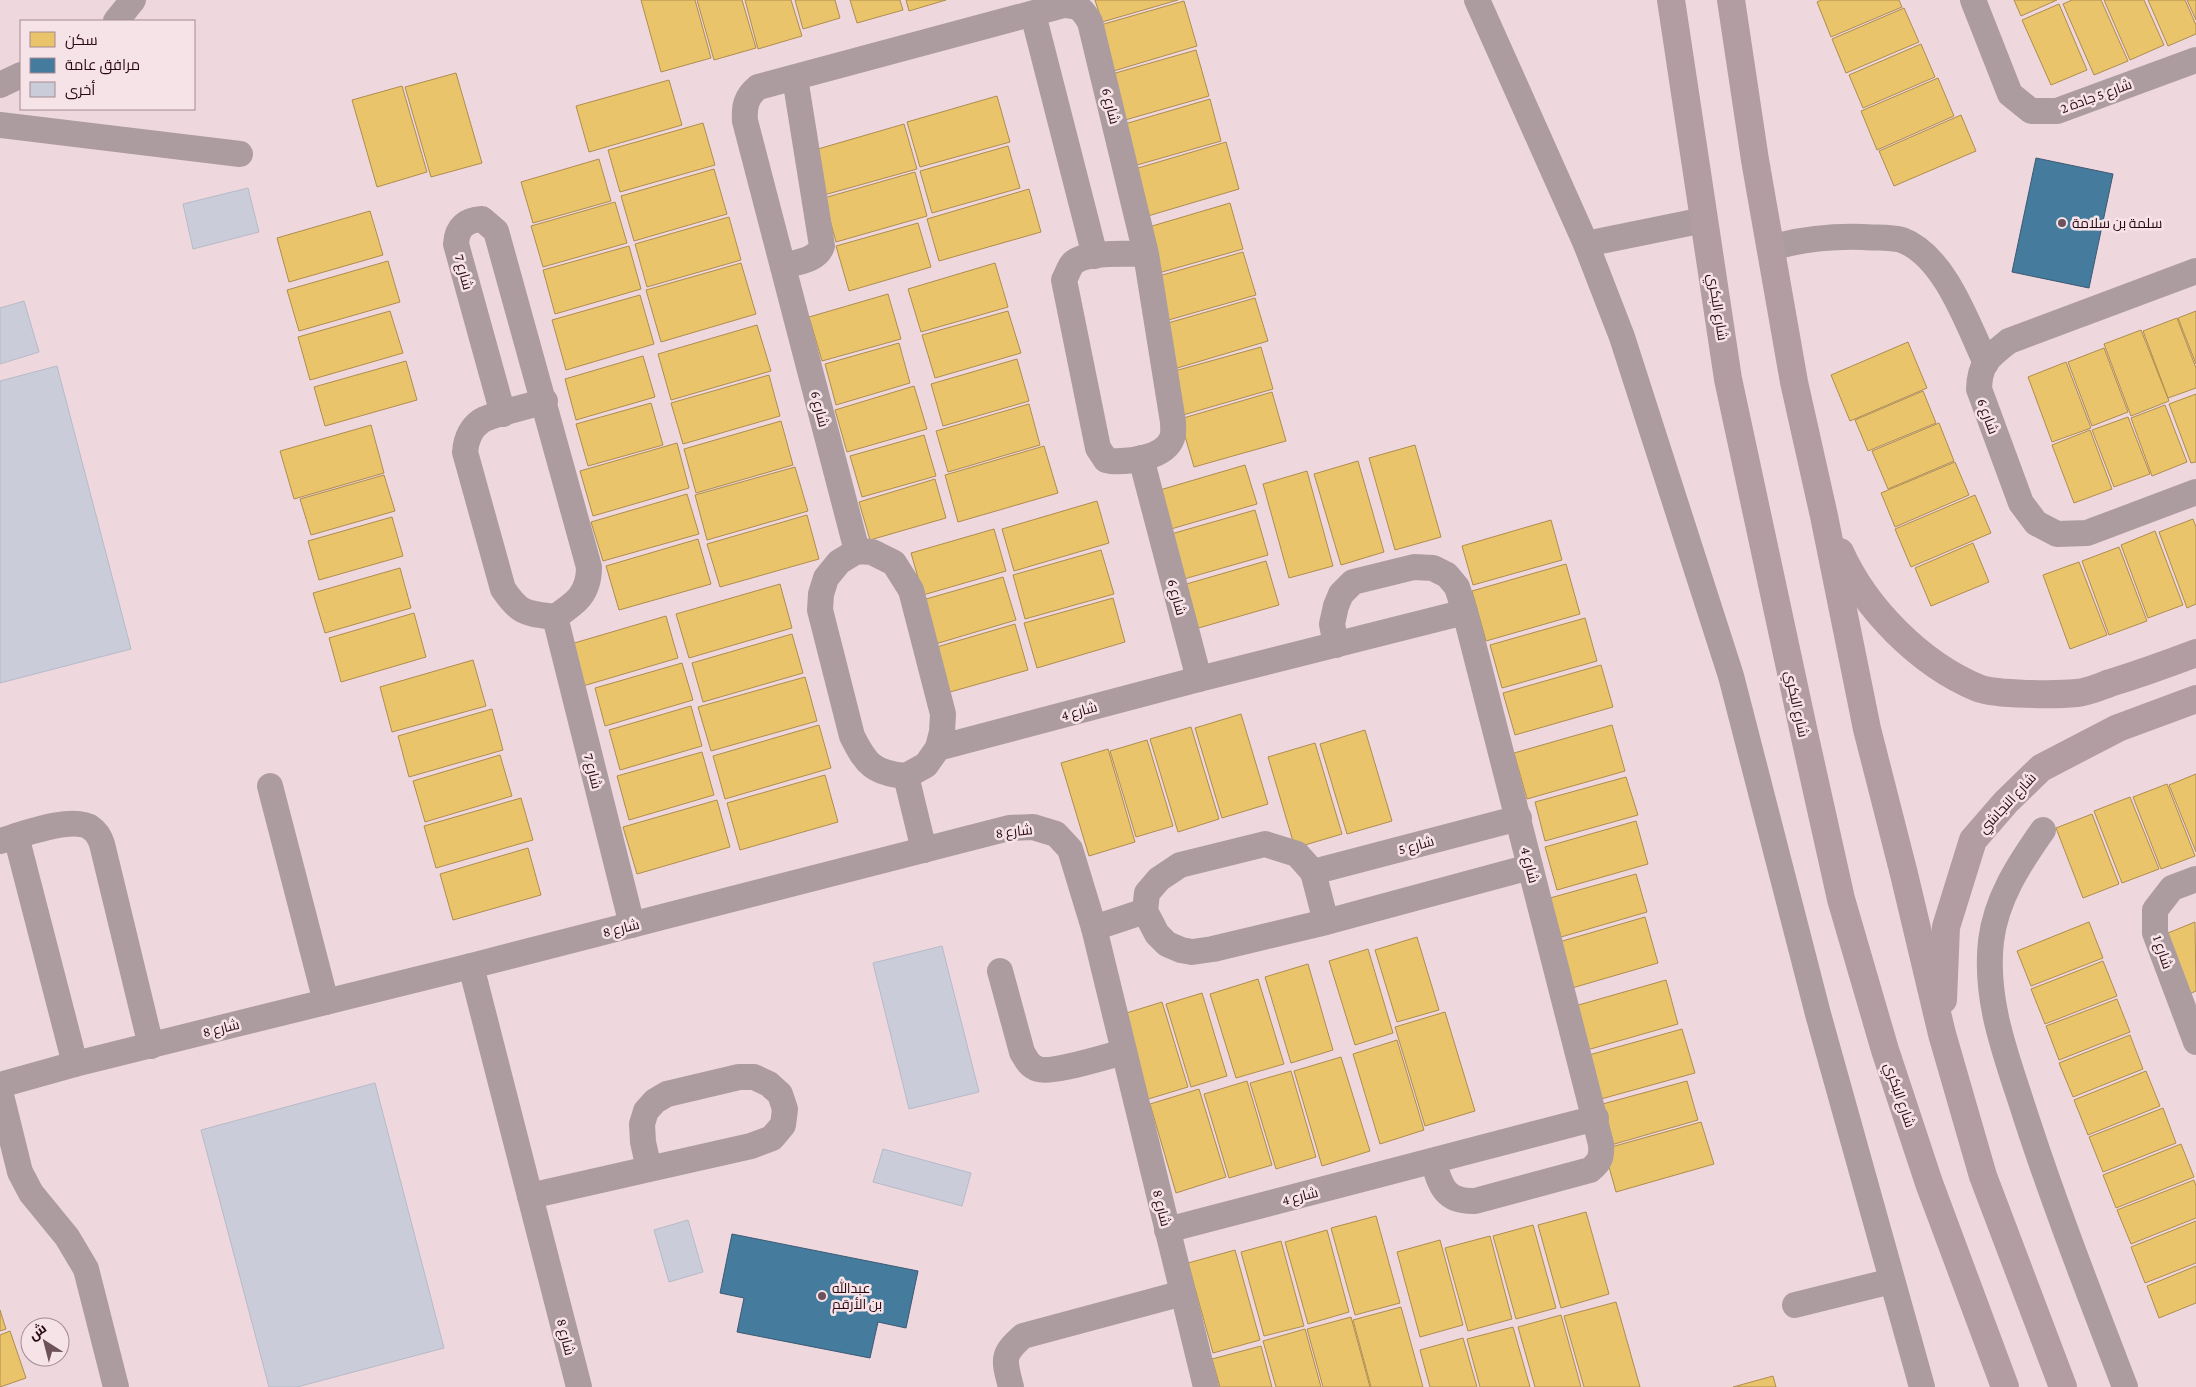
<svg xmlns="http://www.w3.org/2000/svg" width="2196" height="1387" font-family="'Crimson Pro',Cairo,serif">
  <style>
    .homes { fill: #e9c46a; stroke: #af8c50 }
    .public { fill: #457b9d; stroke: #3d5974 }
    .building { fill: #cacdd9; stroke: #b6bac7 }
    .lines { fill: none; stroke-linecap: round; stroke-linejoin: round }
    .minor { stroke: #ac9ca0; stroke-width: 26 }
    .major { stroke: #b19da2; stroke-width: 28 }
    .poi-dot { fill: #6e515a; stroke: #f6e3e7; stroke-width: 2 }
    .labels { text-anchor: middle; stroke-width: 5; stroke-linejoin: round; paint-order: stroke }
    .street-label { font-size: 14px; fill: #290913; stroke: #f6e3e7 }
    .poi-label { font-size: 14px; fill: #290913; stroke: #f6e3e7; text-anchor: start }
  </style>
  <rect width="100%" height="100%" fill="#eed8dd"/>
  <g class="homes">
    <path d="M641,0H695L711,58L661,72Z"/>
    <path d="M697,0H742L756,48L714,60Z"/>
    <path d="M745,0H791L802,36L758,49Z"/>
    <path d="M795,0H835L840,18L803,29Z"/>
    <path d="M850,0H900L903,10L857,23Z"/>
    <path d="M906,0H946L909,11Z"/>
    <path d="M1095,0H1178L1102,22Z"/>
    <path d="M1821,0H1899L1902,7L1831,37L1817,2Z"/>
    <path d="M2014,0H2057L2021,16Z"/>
    <path d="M2072,0H2101L2128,61L2094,75L2063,4Z"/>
    <path d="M2104,0H2144L2164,45L2130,60Z"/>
    <path d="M2148,0H2185L2196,25V34L2168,46Z"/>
    <path d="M2187,0H2196V20Z"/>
    <path d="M1184,1L1197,46L1110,72L1097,26Z"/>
    <path d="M2059,4L2087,70L2051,85L2022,20Z"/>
    <path d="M1904,8L1919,42L1846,73L1832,39Z"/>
    <path d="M1921,44L1935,77L1863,108L1849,75Z"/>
    <path d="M1196,50L1209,96L1118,122L1105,76Z"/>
    <path d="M456,73L482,163L431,177L405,87Z"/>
    <path d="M1938,78L1954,116L1877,150L1861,111Z"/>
    <path d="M669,80L682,125L589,152L576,106Z"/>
    <path d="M402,86L427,172L377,187L352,100Z"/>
    <path d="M997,96L1010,142L920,167L907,122Z"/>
    <path d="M1210,99L1221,141L1130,167L1118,126Z"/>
    <path d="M1961,115L1976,151L1894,186L1879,151Z"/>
    <path d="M703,123L715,165L620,192L608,150Z"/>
    <path d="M904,124L917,169L824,195L811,151Z"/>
    <path d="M1226,142L1239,189L1141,218L1128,171Z"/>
    <path d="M1008,146L1020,188L932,213L920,171Z"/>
    <path d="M599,159L611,201L533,223L521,182Z"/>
    <path d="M714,169L727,214L634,241L621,196Z"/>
    <path d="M915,172L927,216L836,242L824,198Z"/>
    <path d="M1029,189L1041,232L939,261L927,219Z"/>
    <path d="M615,202L627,243L543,267L531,226Z"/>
    <path d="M1230,203L1243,249L1155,274L1142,229Z"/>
    <path d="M370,211L383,255L289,282L277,238Z"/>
    <path d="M729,217L741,260L647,287L635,244Z"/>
    <path d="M918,223L931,267L849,291L836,246Z"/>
    <path d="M629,246L641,289L555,314L543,270Z"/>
    <path d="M1243,252L1256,295L1165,321L1152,278Z"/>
    <path d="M388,261L400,302L299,331L287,290Z"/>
    <path d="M741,263L756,314L661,342L646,290Z"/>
    <path d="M995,263L1008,307L921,332L908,289Z"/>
    <path d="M888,294L901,339L822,361L809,317Z"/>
    <path d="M640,295L654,344L566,370L552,320Z"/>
    <path d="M1255,298L1268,341L1174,369L1161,325Z"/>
    <path d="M390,311L403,353L310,380L298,337Z"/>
    <path d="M1008,311L1021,353L935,378L922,335Z"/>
    <path d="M2196,311V364L2178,318Z"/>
    <path d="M2177,318L2196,368V388L2168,398L2143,331Z"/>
    <path d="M757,325L771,371L671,400L658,354Z"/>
    <path d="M2141,330L2169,401L2131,416L2104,344Z"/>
    <path d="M1908,342L1927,388L1850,421L1831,375Z"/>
    <path d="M899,343L910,383L836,405L825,364Z"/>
    <path d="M1261,347L1273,389L1183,415L1171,372Z"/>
    <path d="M2104,348L2128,412L2092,426L2068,362Z"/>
    <path d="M643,356L655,397L576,420L565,379Z"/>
    <path d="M1017,359L1029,401L943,426L931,384Z"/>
    <path d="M406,361L417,400L325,426L314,387Z"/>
    <path d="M2066,362L2091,428L2052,442L2028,377Z"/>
    <path d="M769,375L780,416L683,444L671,403Z"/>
    <path d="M914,386L927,429L847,452L835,410Z"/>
    <path d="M1923,391L1936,423L1868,451L1855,420Z"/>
    <path d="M1272,392L1286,441L1194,467L1180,419Z"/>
    <path d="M2196,394V462L2191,463L2169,404Z"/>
    <path d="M651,403L663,445L588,466L576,424Z"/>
    <path d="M1029,404L1040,445L948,472L936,431Z"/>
    <path d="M2165,405L2187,462L2152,476L2131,418Z"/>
    <path d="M2128,417L2150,474L2114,487L2092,430Z"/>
    <path d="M781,421L793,465L696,493L684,449Z"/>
    <path d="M1939,423L1954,461L1888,489L1872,451Z"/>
    <path d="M371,425L384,473L294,499L280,451Z"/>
    <path d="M2090,430L2112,489L2074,503L2052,445Z"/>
    <path d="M924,435L936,476L862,497L850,456Z"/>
    <path d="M677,443L689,488L593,516L580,471Z"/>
    <path d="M1415,445L1441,537L1395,550L1369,458Z"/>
    <path d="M1044,446L1058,493L958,522L945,475Z"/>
    <path d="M1358,461L1384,552L1341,565L1314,474Z"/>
    <path d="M1955,462L1969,495L1895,527L1881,493Z"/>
    <path d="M1245,465L1257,504L1164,531L1153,492Z"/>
    <path d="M795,467L808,511L707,540L695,495Z"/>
    <path d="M1307,471L1333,566L1289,578L1263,484Z"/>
    <path d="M384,475L395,511L311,535L300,499Z"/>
    <path d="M935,479L946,518L870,540L859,502Z"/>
    <path d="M687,494L699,534L603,561L591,522Z"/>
    <path d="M1975,495L1991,533L1911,567L1895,529Z"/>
    <path d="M1097,501L1109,543L1014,571L1002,529Z"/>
    <path d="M1255,510L1268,555L1177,581L1164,536Z"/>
    <path d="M807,515L819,559L720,587L707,544Z"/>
    <path d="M392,517L403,556L319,580L308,541Z"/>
    <path d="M2193,519L2196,527V604L2187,608L2159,532Z"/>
    <path d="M1551,520L1562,560L1473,585L1462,546Z"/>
    <path d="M994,529L1006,571L923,595L911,553Z"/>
    <path d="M2155,531L2183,605L2148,618L2121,545Z"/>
    <path d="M698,539L711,584L619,610L606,566Z"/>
    <path d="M1973,543L1989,582L1931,606L1915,568Z"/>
    <path d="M2119,547L2147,621L2109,635L2082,561Z"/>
    <path d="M1101,550L1114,594L1025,619L1013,575Z"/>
    <path d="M1266,561L1279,605L1188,631L1176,587Z"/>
    <path d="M2079,562L2107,635L2070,649L2043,575Z"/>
    <path d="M1566,564L1580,614L1486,641L1472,591Z"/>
    <path d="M400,568L411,608L325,633L313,593Z"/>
    <path d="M1003,577L1016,620L932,645L919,601Z"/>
    <path d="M780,584L792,628L689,658L676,614Z"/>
    <path d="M1113,598L1125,642L1037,668L1024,623Z"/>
    <path d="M414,613L426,657L341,682L329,638Z"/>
    <path d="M666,616L678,658L583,686L571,644Z"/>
    <path d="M1585,618L1597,661L1502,688L1490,645Z"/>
    <path d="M1015,624L1028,670L943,694L930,649Z"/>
    <path d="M792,634L803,673L703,702L692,663Z"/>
    <path d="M473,660L486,706L392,732L380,687Z"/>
    <path d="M682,663L693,700L605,726L595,688Z"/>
    <path d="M1601,665L1613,707L1515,735L1503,693Z"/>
    <path d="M805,677L817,721L711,751L698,707Z"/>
    <path d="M691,706L702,746L620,770L609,730Z"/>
    <path d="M492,709L503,750L409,777L398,736Z"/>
    <path d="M1241,714L1268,804L1222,818L1195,728Z"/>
    <path d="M819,725L831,768L725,799L713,756Z"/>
    <path d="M1612,725L1625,771L1527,799L1514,753Z"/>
    <path d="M1191,727L1219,819L1178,832L1150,739Z"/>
    <path d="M1365,730L1392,821L1347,834L1320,744Z"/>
    <path d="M1147,740L1173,826L1136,837L1110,751Z"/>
    <path d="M1315,743L1342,834L1295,848L1268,757Z"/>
    <path d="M1108,749L1135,842L1089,856L1061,763Z"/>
    <path d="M702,752L714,795L629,820L617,776Z"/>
    <path d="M500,755L512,796L425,822L413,781Z"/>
    <path d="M2196,774V852L2169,785Z"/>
    <path d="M825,775L838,822L740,850L727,803Z"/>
    <path d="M1626,777L1638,815L1545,841L1535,802Z"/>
    <path d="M2167,784L2195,856L2161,869L2133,797Z"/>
    <path d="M2130,797L2159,869L2122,883L2094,811Z"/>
    <path d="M521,798L533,840L436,868L424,826Z"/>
    <path d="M717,800L730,847L637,874L623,827Z"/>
    <path d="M2092,814L2119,884L2083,898L2056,828Z"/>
    <path d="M1636,821L1648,864L1557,890L1545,847Z"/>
    <path d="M528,848L541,895L453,920L440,874Z"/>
    <path d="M1636,874L1647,912L1561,937L1550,898Z"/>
    <path d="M1645,917L1658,963L1572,988L1559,942Z"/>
    <path d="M2089,922L2103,958L2031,986L2017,951Z"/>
    <path d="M2195,922L2196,991L2187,995L2163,935Z"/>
    <path d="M1417,937L1439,1010L1397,1022L1375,950Z"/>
    <path d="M1368,949L1393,1033L1355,1045L1329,961Z"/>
    <path d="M2103,961L2117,996L2045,1024L2031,989Z"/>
    <path d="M1308,964L1333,1050L1291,1063L1265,977Z"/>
    <path d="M1258,979L1284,1064L1236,1078L1210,994Z"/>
    <path d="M1666,980L1678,1024L1587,1050L1575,1006Z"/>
    <path d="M1202,993L1227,1076L1191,1087L1166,1004Z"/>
    <path d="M2117,999L2130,1032L2059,1060L2046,1026Z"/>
    <path d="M1162,1002L1188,1087L1145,1100L1120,1015Z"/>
    <path d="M1445,1012L1475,1111L1425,1126L1395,1027Z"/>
    <path d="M1682,1029L1695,1073L1601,1099L1589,1055Z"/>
    <path d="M2130,1035L2143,1069L2073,1097L2059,1063Z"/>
    <path d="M1397,1040L1424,1130L1380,1144L1353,1054Z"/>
    <path d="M1341,1057L1370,1151L1322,1166L1294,1071Z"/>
    <path d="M1291,1071L1316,1157L1276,1169L1250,1083Z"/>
    <path d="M2146,1071L2160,1106L2088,1135L2074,1100Z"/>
    <path d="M1247,1081L1272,1165L1229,1178L1204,1094Z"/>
    <path d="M1687,1081L1698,1120L1611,1145L1599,1105Z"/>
    <path d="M1199,1089L1226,1177L1176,1193L1150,1104Z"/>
    <path d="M2163,1108L2176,1143L2103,1172L2089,1137Z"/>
    <path d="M1701,1122L1714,1164L1616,1192L1604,1149Z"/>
    <path d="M2181,1144L2194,1177L2116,1208L2103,1175Z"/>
    <path d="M2194,1180L2196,1186V1218L2131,1244L2117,1210Z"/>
    <path d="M1586,1212L1609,1294L1561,1308L1538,1225Z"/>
    <path d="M1376,1216L1400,1303L1355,1315L1331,1228Z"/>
    <path d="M2196,1221V1263L2145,1283L2131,1247Z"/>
    <path d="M1533,1225L1556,1308L1516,1319L1493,1236Z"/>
    <path d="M1327,1230L1349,1312L1308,1324L1285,1242Z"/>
    <path d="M1490,1236L1512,1319L1468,1331L1445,1248Z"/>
    <path d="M1440,1240L1463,1325L1420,1337L1397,1252Z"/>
    <path d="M1281,1241L1304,1326L1264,1336L1241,1252Z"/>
    <path d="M1235,1250L1260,1340L1213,1353L1188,1263Z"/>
    <path d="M2196,1266V1303L2159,1318L2147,1286Z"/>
    <path d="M1616,1302L1640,1387H1584L1564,1316Z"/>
    <path d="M1401,1307L1423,1387H1371L1353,1320Z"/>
    <path d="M0,1310L6,1329L0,1331Z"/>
    <path d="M1561,1315L1581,1387H1535L1518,1327Z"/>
    <path d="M1351,1317L1370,1387H1323L1307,1329Z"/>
    <path d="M1513,1327L1530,1387H1480L1467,1339Z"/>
    <path d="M1305,1329L1321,1387H1276L1263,1341Z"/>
    <path d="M10,1331L26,1378L0,1387V1335Z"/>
    <path d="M1463,1338L1477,1387H1430L1420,1350Z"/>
    <path d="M1261,1346L1272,1387H1220L1212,1359Z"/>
    <path d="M1773,1376L1776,1387H1733Z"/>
  </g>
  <g class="public">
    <path d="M2036,158L2113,174L2089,288L2012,272Z"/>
    <path d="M732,1234L918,1271L906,1328L878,1322L870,1358L737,1332L744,1298L720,1293Z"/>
  </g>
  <g class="building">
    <path d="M248,188L259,232L193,249L183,204Z"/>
    <path d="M24,301L39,352L0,364V308Z"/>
    <path d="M57,366L131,649L0,683V381Z"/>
    <path d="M942,946L979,1092L909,1109L873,963Z"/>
    <path d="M375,1083L444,1348L297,1387H269L201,1130Z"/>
    <path d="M883,1149L971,1173L962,1206L873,1182Z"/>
    <path d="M688,1220L703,1272L669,1282L654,1230Z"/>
  </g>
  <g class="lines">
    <g class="minor">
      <path d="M1477,0L1586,244L1622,337L1731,676L1818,1014L1922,1387"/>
      <path d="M1973,0L2010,94L2031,111H2057L2196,60"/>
      <path d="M1033,14L1095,256"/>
      <path d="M116,21L133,0"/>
      <path d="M0,85L21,75"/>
      <path d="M0,125L240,154"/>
      <path d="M1586,244L1704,220"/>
      <path d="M1771,248C1801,239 1832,236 1864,237C1876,238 1891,237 1902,240C1945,256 1968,325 1986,363"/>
      <path d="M783,266C796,262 817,261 822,246L795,78"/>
      <path d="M2196,271L2009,341C1989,357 1980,362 1979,389L2021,503L2036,523L2057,534L2087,533L2196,492"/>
      <path d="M503,414L456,244C457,227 466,220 482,219L496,231L589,567C589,594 576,603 555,617C525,613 520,614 503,589L465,452C466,440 471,428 481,421C492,414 531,406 545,401"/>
      <path d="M1141,458L1199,679"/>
      <path d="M857,551L745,121C744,106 746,97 758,87L1064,5C1080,6 1082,9 1090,22L1146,254L1173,422C1173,427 1174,433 1172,438C1165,458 1129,462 1111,461L1106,460L1098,448L1064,280C1067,275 1069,267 1073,263C1086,251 1129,254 1146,254"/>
      <path d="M555,617L632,925"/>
      <path d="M1336,645L1332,624L1336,606L1341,594L1353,582L1414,567L1433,568L1447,575L1457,587L1465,612L1601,1144C1602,1157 1600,1162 1590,1170L1475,1201C1445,1202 1441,1187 1433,1161"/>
      <path d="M906,776L926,765L938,748L1199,679L1465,612"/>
      <path d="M906,776C873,773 866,764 852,736L820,610L821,594L826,578L839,562L857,551L872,552L894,563L911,590L943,714L942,732L938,748"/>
      <path d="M906,776L924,850"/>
      <path d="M270,786L326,1002"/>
      <path d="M2043,830C2019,864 1996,899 1991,941C1984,1003 2008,1060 2026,1117C2056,1209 2091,1298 2125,1387"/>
      <path d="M16,836L75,1064"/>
      <path d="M0,841C21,835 73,815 91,828C97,832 100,838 102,844L151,1046"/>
      <path d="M1313,872L1519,818"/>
      <path d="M2196,879L2172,888L2155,910V933L2196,1042"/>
      <path d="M1326,922L1313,872L1297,854L1265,844L1180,865L1159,879L1147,893L1145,911L1157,934L1167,944L1181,950L1192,952L1213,949L1326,922L1530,867"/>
      <path d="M1094,928L1145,911"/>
      <path d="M471,966L579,1387"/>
      <path d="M1000,971L1022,1052C1026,1059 1029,1066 1038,1069C1052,1074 1107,1056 1124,1052"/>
      <path d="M0,1085L75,1064L471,966L1009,828L1033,827L1056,834L1070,849L1094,928L1206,1387"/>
      <path d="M0,1091L20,1172L31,1193L67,1237L86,1269L116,1387"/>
      <path d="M530,1196L649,1169L751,1146L772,1138L783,1125L785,1109L780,1094L769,1084L754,1077H739L667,1094L655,1101L646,1111L642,1124L643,1142L649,1169"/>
      <path d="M1167,1230L1596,1118"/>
      <path d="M1795,1305L1892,1281"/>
      <path d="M1011,1387C1004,1360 1001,1355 1023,1336L1183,1293"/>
    </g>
    <g class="major">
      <path d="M1671,0L1728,379L1804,733L1841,899L1885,1050L1929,1183L2005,1387"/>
      <path d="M1731,0L1755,160L1794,382L1824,516L1867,729L1904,874L1942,1034L1983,1176L2063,1387"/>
      <path d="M1840,552C1865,608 1920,664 1978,688C1996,695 2056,695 2077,693C2088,692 2099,687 2110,683C2139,674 2167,664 2196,653"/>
      <path d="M1943,1000L1946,927L1973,840L2006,802L2041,768L2118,728L2196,699"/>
    </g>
  </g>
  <g class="poi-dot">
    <circle cx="2062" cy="223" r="5"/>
    <circle cx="822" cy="1296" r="5"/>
  </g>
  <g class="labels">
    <g class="street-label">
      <text transform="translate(2096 96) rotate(-20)" y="5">شارع 5 جادة 2</text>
      <text transform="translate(1111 106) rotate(76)" y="5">شارع 6</text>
      <text transform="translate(464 272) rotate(75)" y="5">شارع 7</text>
      <text transform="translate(1718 307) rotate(81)" y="5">شارع البكري</text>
      <text transform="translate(820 409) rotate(76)" y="5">شارع 6</text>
      <text transform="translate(1988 416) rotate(70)" y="5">شارع 6</text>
      <text transform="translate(1177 597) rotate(75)" y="5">شارع 6</text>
      <text transform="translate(1797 704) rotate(78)" y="5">شارع البكري</text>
      <text transform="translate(1079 711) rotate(-15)" y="5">شارع 4</text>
      <text transform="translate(593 771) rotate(76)" y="5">شارع 7</text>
      <text transform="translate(2007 803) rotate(-47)" y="5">شارع النجاشي</text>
      <text transform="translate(1014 831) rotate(-6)" y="5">شارع 8</text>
      <text transform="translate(1416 845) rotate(-15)" y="5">شارع 5</text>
      <text transform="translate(1530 865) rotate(76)" y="5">شارع 4</text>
      <text transform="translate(621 928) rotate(-14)" y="5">شارع 8</text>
      <text transform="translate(2163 952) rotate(71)" y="5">شارع 1</text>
      <text transform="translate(221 1028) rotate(-14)" y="5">شارع 8</text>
      <text transform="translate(1900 1095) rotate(71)" y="5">شارع البكري</text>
      <text transform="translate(1300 1196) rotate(-14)" y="5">شارع 4</text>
      <text transform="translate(1162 1208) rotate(76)" y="5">شارع 8</text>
      <text transform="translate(566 1337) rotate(76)" y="5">شارع 8</text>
    </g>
    <g class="poi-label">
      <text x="2072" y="228">سلمة بن سلامة</text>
      <text x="832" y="1293">عبدالله<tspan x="832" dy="16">بن الأرقم</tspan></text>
    </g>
  </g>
  <rect x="20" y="20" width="175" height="90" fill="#f6e3e7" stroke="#a48c92"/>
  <rect x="30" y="32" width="25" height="15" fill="#e9c46a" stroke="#a48c92"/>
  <text x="65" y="45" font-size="15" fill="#290913">سكن</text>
  <rect x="30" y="58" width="25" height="15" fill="#457b9d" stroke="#a48c92"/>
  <text x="65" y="70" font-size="15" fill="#290913">مرافق عامة</text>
  <rect x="30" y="82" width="25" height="15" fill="#cacdd9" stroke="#a48c92"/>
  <text x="65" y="95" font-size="15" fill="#290913">أخرى</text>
  <g transform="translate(45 1342) rotate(324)"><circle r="24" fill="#f6e3e7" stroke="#a48c92"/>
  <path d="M0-4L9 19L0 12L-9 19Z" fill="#6e515a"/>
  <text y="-8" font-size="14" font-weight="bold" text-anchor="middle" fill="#290913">ش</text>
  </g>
</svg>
